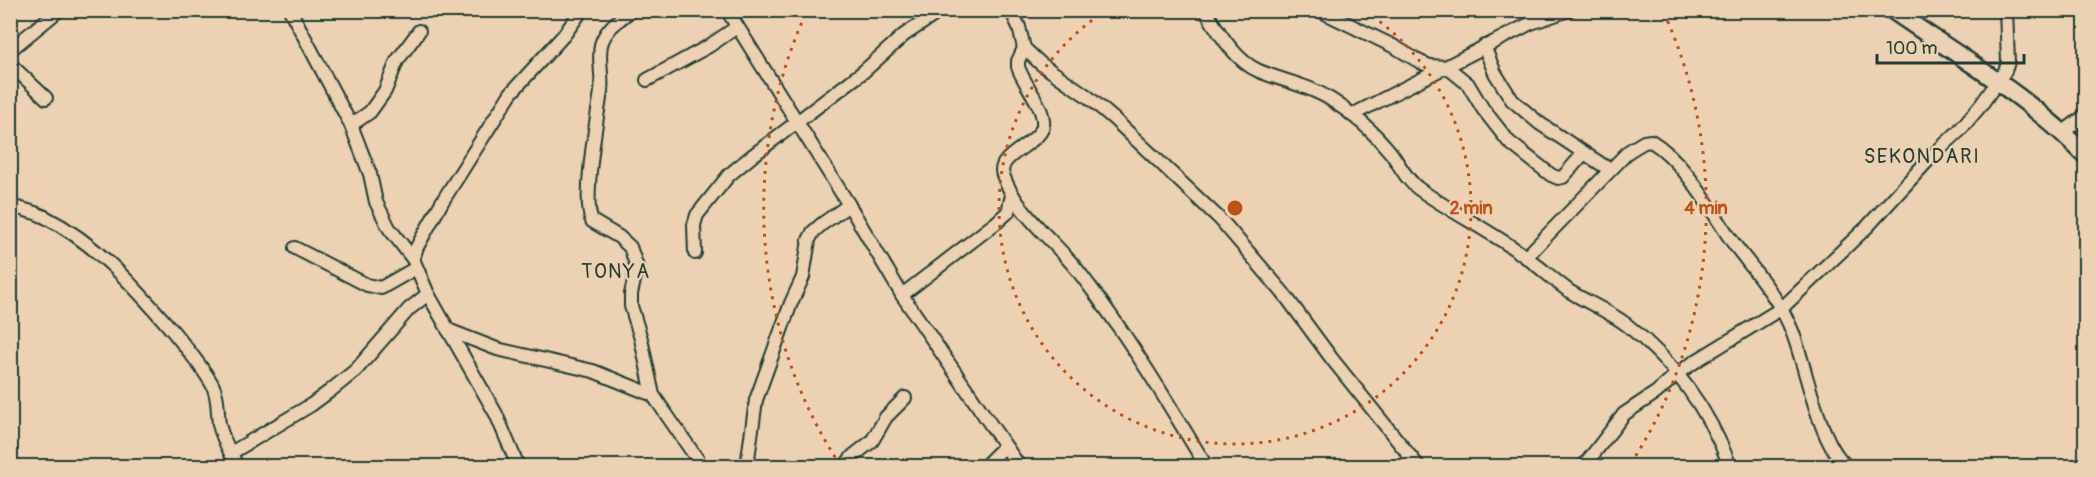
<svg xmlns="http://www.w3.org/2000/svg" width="2096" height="477" font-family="Pangolin,sans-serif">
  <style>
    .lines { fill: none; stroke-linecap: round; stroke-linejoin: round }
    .street-casing { stroke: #1f3d34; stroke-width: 16 }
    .secondary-casing { stroke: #1f3d34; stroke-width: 21 }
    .street { stroke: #ecd1b3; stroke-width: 12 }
    .secondary { stroke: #ecd1b3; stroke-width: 16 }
    .ring { fill: none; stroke: #c05314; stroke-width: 3; stroke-dasharray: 3 6 }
    .labels { text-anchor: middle; stroke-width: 4.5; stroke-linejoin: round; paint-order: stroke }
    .quarter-label { font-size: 20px; letter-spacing: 1.5px; fill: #1f3d34; stroke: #ecd1b3 }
    .centre { fill: #c05314; stroke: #ecd1b3; stroke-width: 3 }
    .ring-label { font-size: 18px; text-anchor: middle; font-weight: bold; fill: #c05314; stroke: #ecd1b3; stroke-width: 4.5; stroke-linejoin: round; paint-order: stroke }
  </style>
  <rect width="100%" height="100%" fill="#ecd1b3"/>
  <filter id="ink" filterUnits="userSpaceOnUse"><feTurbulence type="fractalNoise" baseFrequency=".0167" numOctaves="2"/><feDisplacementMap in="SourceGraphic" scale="12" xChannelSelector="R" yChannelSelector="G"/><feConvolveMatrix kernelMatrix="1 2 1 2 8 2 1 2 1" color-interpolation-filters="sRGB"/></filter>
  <g filter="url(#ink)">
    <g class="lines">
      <g class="street-casing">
        <g id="street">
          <path d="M290,10L351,125L370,174L376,202L389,228L413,259L428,294L496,414L518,466"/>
          <path d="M631,10C619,20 605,29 601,45C598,60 603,77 601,92C597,117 582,201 592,221L619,237L630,247L637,267L631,294V306L641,339L653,395L702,466"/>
          <path d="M727,10L849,205L902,295L1019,466"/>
          <path d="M1011,10L1019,27L1024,48L1041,64L1087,96L1114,119L1221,220L1284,294L1332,359L1418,466"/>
          <path d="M1205,10C1218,31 1235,61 1259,71C1283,81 1308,85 1330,99C1352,113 1375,133 1391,153C1400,165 1406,180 1419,189C1453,213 1492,232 1526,257C1541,268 1554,280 1569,291C1588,303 1609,311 1627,325C1674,362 1709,411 1730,466"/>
          <path d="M1319,10L1395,47L1420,62L1430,66L1447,67L1468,84L1483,109L1509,142L1551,175L1558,178L1563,177L1584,153"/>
          <path d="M1484,46L1495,73L1512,100L1539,123L1610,170"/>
          <path d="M1024,48L1018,61V67C1024,85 1045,107 1043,125C1042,143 995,155 1003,175C1017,214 1054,240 1079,272C1126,333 1166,399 1206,466"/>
          <path d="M10,50L59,10"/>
          <path d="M10,64L46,98"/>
          <path d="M647,80L709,46L737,27"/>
          <path d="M1352,115L1531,23L1569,10"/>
          <path d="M351,125L370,112L385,91L397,61L419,31"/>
          <path d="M2062,133L2086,115"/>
          <path d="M10,206C22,209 35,212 45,217C96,243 135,287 171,329C185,346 201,365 212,384C219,397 217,410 219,424C222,439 231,453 237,466"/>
          <path d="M295,248L367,285L381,288L416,268"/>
          <path d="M695,253L694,225L697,215L729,175L752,156L863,72L904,35L942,10"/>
          <path d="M1526,257L1629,151L1644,142L1651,141C1685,161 1711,211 1734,244C1755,272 1779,298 1792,331C1806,366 1819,445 1847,466"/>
          <path d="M413,259L417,247L442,202L511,93L564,35L582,10"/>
          <path d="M902,295L997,222L1008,212L1012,195"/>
          <path d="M448,330L497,349L593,371L653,395"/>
          <path d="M231,453L311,405L330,391L356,370L409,309L428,294"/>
          <path d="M747,466L756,400L791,303L803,277L809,240L813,232L822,224L849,205"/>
          <path d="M845,466L853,456L872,441L886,417L905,398"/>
          <path d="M985,466L1004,447"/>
          <path d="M1584,466L1624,414L1657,392L1678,373L1699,359L1782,308L1867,227L1931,157L1959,131L1981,105L2005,71L2008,62L2006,10"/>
        </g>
      </g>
      <g class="secondary-casing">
        <path id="secondary" d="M1892,10C1958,56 2030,97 2086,156"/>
      </g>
      <use href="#street" class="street"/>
      <use href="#secondary" class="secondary"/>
    </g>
  </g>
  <g class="ring">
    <path d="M1365 11A236 236 0 1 1 1105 11"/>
    <path d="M840 465A471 471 0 0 1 806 13M1664 13A471 471 0 0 1 1630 465"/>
  </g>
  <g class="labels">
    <g class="quarter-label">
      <text x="1922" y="163">SEKONDARI</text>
      <text x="616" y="278">TONYA</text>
    </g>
  </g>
  <circle cx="1235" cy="208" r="9" class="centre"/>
  <g class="ring-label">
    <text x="1471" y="214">2 min</text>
    <text x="1706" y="214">4 min</text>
  </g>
  <rect width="2096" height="477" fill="none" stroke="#ecd1b3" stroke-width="36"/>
  <rect x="18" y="18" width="2060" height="441" fill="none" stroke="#1f3d34" stroke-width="2" filter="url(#ink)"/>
  <path d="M1877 54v9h147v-9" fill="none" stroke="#1f3d34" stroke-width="3"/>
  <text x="1886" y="54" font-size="18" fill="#1f3d34" stroke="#ecd1b3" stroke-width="4.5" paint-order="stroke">100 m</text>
</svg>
